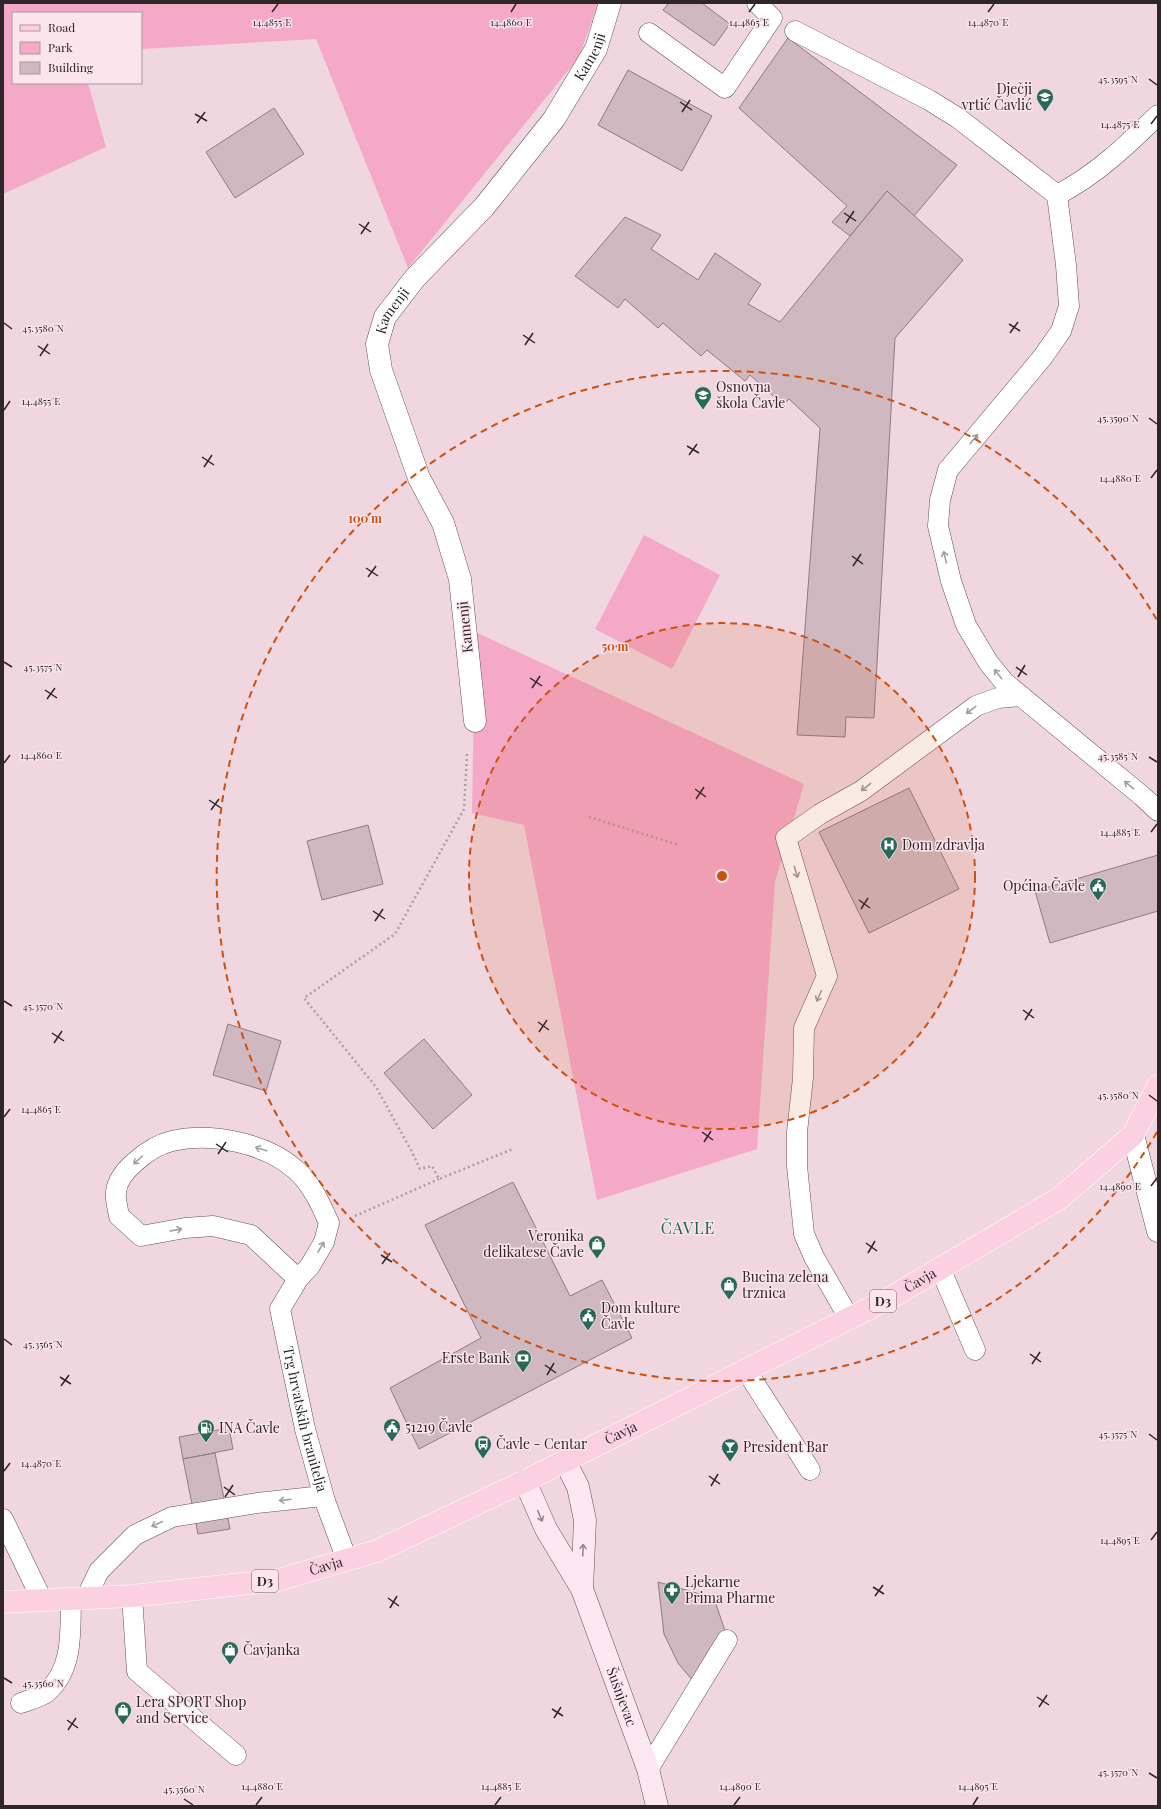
<svg xmlns="http://www.w3.org/2000/svg" width="1161" height="1809" font-family="'Playfair Display',serif">
  <style>
    .green { fill: #f5a9c8 }
    .building { fill: #d0b8c1; stroke: #917b83 }
    .lines { fill: none; stroke-linecap: round; stroke-linejoin: round }
    .lane-casing { stroke: #655058; stroke-width: 21 }
    .street-casing { stroke: #655058; stroke-width: 23 }
    .secondary-casing { stroke: #655058; stroke-width: 23 }
    .primary-casing { stroke: #fff; stroke-width: 23 }
    .path { stroke: #b19da4; stroke-width: 2.5; stroke-dasharray: 2 3; stroke-linecap: butt }
    .lane { stroke: #fff; stroke-width: 20 }
    .street { stroke: #fff; stroke-width: 22 }
    .secondary { stroke: #fde8f1; stroke-width: 22 }
    .primary { stroke: #fbd1e2; stroke-width: 22 }
    .oneway { stroke: #a19d9f }
    .oneway2 { stroke: #96878d }
    .ticks { fill: none; stroke: #2f2629; stroke-width: 1.5 }
    .ring { fill: none; stroke: #cc5110; stroke-width: 2; stroke-dasharray: 7 5 }
    .labels { text-anchor: middle; stroke-width: 3; stroke-linejoin: round; paint-order: stroke }
    .shield { fill: #fce4ed; stroke: #6c5f64; stroke-width: 1 }
    .shield-label { font-size: 13px; font-weight: bold; fill: #2f2629 }
    .street-label { font-size: 14px; fill: #2f2629; stroke: #fce4ed }
    .poi-label { font-size: 14px; fill: #2f2629; stroke: #fce4ed; text-anchor: start }
    .quarter-label { font-size: 16px; letter-spacing: 1px; fill: #126351; stroke: #fce4ed }
    .ticks-label { font-size: 10px; text-anchor: middle; fill: #2f2629; stroke: #fce4ed; stroke-width: 3; stroke-linejoin: round; paint-order: stroke }
    .centre { fill: #cc5110; stroke: #fce4ed; stroke-width: 2 }
    .ring-label { font-size: 12px; text-anchor: middle; font-weight: bold; fill: #cc5110; stroke: #fce4ed; stroke-width: 3; stroke-linejoin: round; paint-order: stroke }
  </style>
  <rect width="100%" height="100%" fill="#efd6df"/>
  <g class="green">
    <path d="M3,3H598L579,57L408,268L316,39L141,49V13H13V83H88L106,147L3,194Z"/>
    <path d="M644,535L720,575L672,669L595,629Z"/>
    <path d="M475,632L804,784L775,882L757,1149L597,1200L524,825L472,813Z"/>
  </g>
  <g class="building">
    <path d="M669,3H702L730,24L714,46L663,10Z"/>
    <path d="M788,38L957,165L914,216L887,191L850,236L832,222L847,206L739,108Z"/>
    <path d="M628,70L712,116L682,171L598,125Z"/>
    <path d="M274,108L304,154L235,198L206,152Z"/>
    <path d="M887,191L963,260L895,338L874,718L846,717L845,737L797,735L820,428L789,399L783,405L750,375L745,381L707,350L701,356L663,323L658,328L625,299L618,308L575,276L625,217L661,235L651,249L698,280L715,253L761,284L748,304L780,322Z"/>
    <path d="M909,788L959,889L869,933L819,832Z"/>
    <path d="M368,825L383,884L322,900L307,841Z"/>
    <path d="M1158,855V911L1050,943L1035,891Z"/>
    <path d="M228,1024L281,1041L266,1091L213,1075Z"/>
    <path d="M424,1039L472,1095L433,1129L384,1073Z"/>
    <path d="M513,1182L570,1296L602,1280L632,1338L419,1449L390,1388L481,1338L425,1225Z"/>
    <path d="M229,1428L233,1449L183,1459L179,1437Z"/>
    <path d="M215,1453L230,1529L198,1534L183,1459Z"/>
    <path d="M658,1582L714,1598L726,1634L693,1681L678,1663L664,1634Z"/>
  </g>
  <g class="lines">
    <g class="lane-casing">
      <g id="lane">
        <path d="M795,31L929,100L958,118L1057,195C1096,175 1126,146 1158,115"/>
        <path d="M649,33L725,88L772,18L757,3"/>
        <path d="M1057,195L1066,265L1069,306L1061,331L1042,358L948,470L940,500L938,526L951,581L966,625L988,662L1004,682L1142,796L1158,811"/>
        <path d="M940,1268L975,1350"/>
        <path id="s1" d="M298,1279L251,1235L213,1226L185,1228L141,1236L119,1216C118,1209 115,1200 116,1192C117,1180 127,1169 135,1162C145,1153 159,1144 172,1141C211,1132 266,1143 296,1170C312,1184 321,1205 329,1223L324,1242L310,1266L298,1279L280,1309L305,1429L325,1501L347,1560"/>
        <path d="M849,1318L814,1257L804,1234L797,1166V1132L803,1078L804,1028L827,976L786,838L820,814L861,791L976,706L998,698L1021,696"/>
        <path d="M746,1370L810,1470"/>
        <path d="M3,1519L42,1600"/>
        <path d="M132,1596L137,1671L236,1755"/>
        <path d="M86,1598L99,1571L135,1535L172,1517L257,1503L323,1496"/>
        <path d="M21,1703C29,1700 41,1697 47,1692C74,1668 70,1631 71,1599"/>
        <path d="M648,1769L727,1640"/>
      </g>
    </g>
    <g class="street-casing">
      <g id="street">
        <path id="s2" d="M475,721L460,579L443,523L419,478L381,370L377,344L385,317L415,278L484,207L554,119L596,49L610,3"/>
        <path d="M1133,1135L1158,1231"/>
      </g>
    </g>
    <g class="secondary-casing">
      <g id="secondary">
        <path d="M565,1461L578,1487L585,1520L582,1589"/>
        <path id="s3" d="M525,1481L546,1529L582,1589L648,1769L657,1806"/>
      </g>
    </g>
    <g class="primary-casing">
      <g id="primary">
        <path id="s4" d="M3,1602L132,1596L278,1580L377,1551L525,1481L890,1298L1060,1198L1133,1135L1158,1086"/>
      </g>
    </g>
    <g class="path">
      <path d="M467,754L464,809L395,934L304,998L376,1087L412,1152L420,1169L432,1166L439,1179L513,1149"/>
      <path d="M589,817L679,845"/>
      <path d="M355,1216L439,1179"/>
    </g>
    <use href="#lane" class="lane"/>
    <use href="#street" class="street"/>
    <use href="#secondary" class="secondary"/>
    <use href="#primary" class="primary"/>
  </g>
  <defs><path id="oneway-shaft" d="M-6 0H5M1.5-3L5.5 0L1.5 3" fill="none" stroke-width="1.6" stroke-linecap="round" stroke-linejoin="round"/></defs>
  <g class="oneway">
    <use href="#oneway-shaft" transform="translate(974 439) rotate(-50)"/>
    <use href="#oneway-shaft" transform="translate(945 557) rotate(-103)"/>
    <use href="#oneway-shaft" transform="translate(998 674) rotate(-129)"/>
    <use href="#oneway-shaft" transform="translate(971 710) rotate(143)"/>
    <use href="#oneway-shaft" transform="translate(1129 785) rotate(-141)"/>
    <use href="#oneway-shaft" transform="translate(866 787) rotate(142)"/>
    <use href="#oneway-shaft" transform="translate(796 872) rotate(73)"/>
    <use href="#oneway-shaft" transform="translate(819 996) rotate(114)"/>
    <use href="#oneway-shaft" transform="translate(261 1149) rotate(-162)"/>
    <use href="#oneway-shaft" transform="translate(138 1160) rotate(138)"/>
    <use href="#oneway-shaft" transform="translate(176 1230) rotate(-10)"/>
    <use href="#oneway-shaft" transform="translate(321 1247) rotate(-59)"/>
    <use href="#oneway-shaft" transform="translate(285 1500) rotate(173)"/>
    <use href="#oneway-shaft" transform="translate(157 1524) rotate(155)"/>
  </g>
  <g class="oneway2">
    <use href="#oneway-shaft" transform="translate(540 1516) rotate(67)"/>
    <use href="#oneway-shaft" transform="translate(583 1550) rotate(-87)"/>
  </g>
  <path class="ticks" d="M272,12L278,4M511,12L516,4M749,12L755,4M988,12L994,4M1149,79L1157,85M680,102L692,110M682,112L690,100M195,114L207,121M197,123L205,112M1151,124L1157,116M844,213L856,221M846,223L854,211M359,224L371,232M361,234L369,222M4,323L12,329M1009,324L1020,331M1010,333L1018,322M523,335L535,343M525,345L533,333M38,346L50,354M40,356L48,344M4,410L10,401M1149,418L1157,424M687,446L699,453M689,455L697,444M202,457L214,465M204,467L212,455M1151,478L1157,470M852,556L863,564M853,566L861,554M366,568L378,576M368,577L376,566M4,662L12,667M1016,667L1027,675M1018,677L1025,665M530,678L542,686M532,688L540,676M45,690L57,698M47,699L55,688M1149,757L1157,762M4,763L10,755M695,789L706,797M696,799L704,787M209,800L221,808M211,810L219,799M1151,832L1157,824M859,900L870,908M861,909L868,898M373,911L385,919M375,921L383,909M4,1001L12,1006M1023,1010L1034,1018M1025,1020L1032,1009M538,1022L549,1030M539,1032L547,1020M52,1033L64,1041M54,1043L62,1031M1149,1095L1157,1101M4,1117L10,1109M702,1132L713,1140M704,1142L711,1131M216,1144L228,1152M218,1154L226,1142M1151,1186L1157,1178M866,1243L877,1251M868,1253L875,1241M381,1255L392,1262M382,1264L390,1253M4,1339L12,1345M1030,1354L1041,1362M1032,1364L1040,1352M545,1365L556,1373M547,1375L554,1363M60,1377L71,1384M61,1386L69,1375M1149,1434L1157,1440M4,1471L10,1463M709,1476L720,1484M711,1486L718,1474M224,1487L235,1495M225,1497L233,1485M1151,1540L1157,1532M873,1587L884,1594M875,1596L883,1585M388,1598L399,1606M390,1608L397,1596M4,1678L12,1683M1037,1697L1049,1705M1039,1707L1047,1695M552,1709L563,1716M554,1718L561,1707M67,1720L78,1728M68,1730L76,1718M1149,1773L1157,1778M184,1799L193,1805M256,1805L262,1797M495,1805L501,1797M734,1805L740,1797M973,1805L978,1797"/>
  <circle cx="722" cy="876" r="253" fill="#cc5110" fill-opacity=".12"/>
  <g class="ring">
    <circle cx="722" cy="876" r="253"/>
    <path d="M1157 1132A505 505 0 1 1 1157 620"/>
  </g>
  <defs>
    <g id="school-pin" transform="scale(0.9)"><path d="M0 17L-7.5 6A9.5 9.5 0 1 1 7.5 6Z" fill="#276857" stroke="#fce4ed"/><path d="M0-5L7-2L0 1L-7-2ZM-4 1L0 2.5L4 1V4Q0 6-4 4Z" fill="#fff"/></g>
    <g id="hospital-pin" transform="scale(0.9)"><path d="M0 17L-7.5 6A9.5 9.5 0 1 1 7.5 6Z" fill="#276857" stroke="#fce4ed"/><path d="M-5-5h3v3.5h4V-5h3V5h-3V1.5h-4V5h-3Z" fill="#fff"/></g>
    <g id="civic-pin" transform="scale(0.9)"><path d="M0 17L-7.5 6A9.5 9.5 0 1 1 7.5 6Z" fill="#276857" stroke="#fce4ed"/><path d="M-.6-6.5H3V-4.5H.6V-3L4-1V1h2V6H-6V1h2V-1L-.6-3ZM-1.2 2.5V6h2.4V2.5Z" fill="#fff"/></g>
    <g id="shop-pin" transform="scale(0.9)"><path d="M0 17L-7.5 6A9.5 9.5 0 1 1 7.5 6Z" fill="#276857" stroke="#fce4ed"/><path d="M-5-2.5h2.3a2.7 3.5 0 0 1 5.4 0H5L5.5 6h-11ZM-1.5-2.5h3a1.5 2.3 0 0 0-3 0Z" fill="#fff"/></g>
    <g id="bank-pin" transform="scale(0.9)"><path d="M0 17L-7.5 6A9.5 9.5 0 1 1 7.5 6Z" fill="#276857" stroke="#fce4ed"/><path d="M-6-4H6V4H-6ZM0-2.3a2.3 2.3 0 1 0 0 4.6a2.3 2.3 0 1 0 0-4.6Z" fill="#fff"/></g>
    <g id="fuel-pin" transform="scale(0.9)"><path d="M0 17L-7.5 6A9.5 9.5 0 1 1 7.5 6Z" fill="#276857" stroke="#fce4ed"/><path d="M-5.5-6h7V0h2V4h1.3V-2.5L3-4.5l.8-.8L6-3V5H2.5V1h-1V6h-7ZM-4.2-4.7v3.2H.2V-4.7Z" fill="#fff"/></g>
    <g id="bus-pin" transform="scale(0.9)"><path d="M0 17L-7.5 6A9.5 9.5 0 1 1 7.5 6Z" fill="#276857" stroke="#fce4ed"/><path d="M-5-6H5V4H4V6H2V4H-2V6H-4V4H-5ZM-3.5-4V0h7V-4ZM-3.5 1.2v1.5H-2V1.2ZM2 1.2v1.5H3.5V1.2Z" fill="#fff"/></g>
    <g id="bar-pin" transform="scale(0.9)"><path d="M0 17L-7.5 6A9.5 9.5 0 1 1 7.5 6Z" fill="#276857" stroke="#fce4ed"/><path d="M-6-5H6L.8 .8V4.5H3.5V6h-7V4.5H-.8V.8Z" fill="#fff"/></g>
    <g id="pharmacy-pin" transform="scale(0.9)"><path d="M0 17L-7.5 6A9.5 9.5 0 1 1 7.5 6Z" fill="#276857" stroke="#fce4ed"/><path d="M-2-6h4v4h4v4h-4v4h-4v-4h-4v-4h4Z" fill="#fff"/></g>
  </defs>
  <g fill-rule="evenodd">
    <use href="#school-pin" x="1045" y="97"/>
    <use href="#school-pin" x="703" y="395"/>
    <use href="#hospital-pin" x="889" y="845"/>
    <use href="#civic-pin" x="1098" y="886"/>
    <use href="#shop-pin" x="597" y="1244"/>
    <use href="#shop-pin" x="729" y="1285"/>
    <use href="#civic-pin" x="588" y="1316"/>
    <use href="#bank-pin" x="523" y="1358"/>
    <use href="#civic-pin" x="392" y="1427"/>
    <use href="#fuel-pin" x="206" y="1428"/>
    <use href="#bus-pin" x="483" y="1444"/>
    <use href="#bar-pin" x="730" y="1447"/>
    <use href="#pharmacy-pin" x="672" y="1590"/>
    <use href="#shop-pin" x="230" y="1650"/>
    <use href="#shop-pin" x="123" y="1710"/>
  </g>
  <g class="labels">
    <g class="shield">
      <rect x="870" y="1290" width="26" height="22" rx="3"/>
      <rect x="252" y="1570" width="26" height="22" rx="3"/>
    </g>
    <g class="shield-label">
      <text x="883" y="1306">D3</text>
      <text x="265" y="1586">D3</text>
    </g>
    <g class="street-label">
      <text dy="5" stroke="none"><textPath href="#s2" startOffset="754">Kamenji</textPath></text>
      <text dy="5" stroke="none"><textPath href="#s2" startOffset="430">Kamenji</textPath></text>
      <text transform="translate(465 627) rotate(-96)" y="5">Kamenji</text>
      <text dy="5" stroke="none"><textPath href="#s4" startOffset="986">Čavja</textPath></text>
      <text dy="5" stroke="none"><textPath href="#s1" startOffset="717">Trg hrvatskih branitelja</textPath></text>
      <text dy="5" stroke="none"><textPath href="#s4" startOffset="650">Čavja</textPath></text>
      <text dy="5" stroke="none"><textPath href="#s4" startOffset="326">Čavja</textPath></text>
      <text dy="5" stroke="none"><textPath href="#s3" startOffset="237">Šušnjevac</textPath></text>
    </g>
    <g class="poi-label">
      <text x="1032" y="94" text-anchor="end">Dječji<tspan x="1032" dy="16">vrtić Čavlić</tspan></text>
      <text x="716" y="392">Osnovna<tspan x="716" dy="16">škola Čavle</tspan></text>
      <text x="902" y="850">Dom zdravlja</text>
      <text x="1085" y="891" text-anchor="end">Općina Čavle</text>
      <text x="584" y="1241" text-anchor="end">Veronika<tspan x="584" dy="16">delikatese Čavle</tspan></text>
      <text x="742" y="1282">Bucina zelena<tspan x="742" dy="16">trznica</tspan></text>
      <text x="601" y="1313">Dom kulture<tspan x="601" dy="16">Čavle</tspan></text>
      <text x="510" y="1363" text-anchor="end">Erste Bank</text>
      <text x="405" y="1432">51219 Čavle</text>
      <text x="219" y="1433">INA Čavle</text>
      <text x="496" y="1449">Čavle - Centar</text>
      <text x="743" y="1452">President Bar</text>
      <text x="685" y="1587">Ljekarne<tspan x="685" dy="16">Prima Pharme</tspan></text>
      <text x="243" y="1655">Čavjanka</text>
      <text x="136" y="1707">Lera SPORT Shop<tspan x="136" dy="16">and Service</tspan></text>
    </g>
    <g class="quarter-label">
      <text x="688" y="1234">ČAVLE</text>
    </g>
  </g>
  <g class="ticks-label">
    <text x="272" y="26">14.4855°E</text>
    <text x="511" y="26">14.4860°E</text>
    <text x="749" y="26">14.4865°E</text>
    <text x="988" y="26">14.4870°E</text>
    <text x="1118" y="83">45.3595°N</text>
    <text x="1120" y="128">14.4875°E</text>
    <text x="43" y="332">45.3580°N</text>
    <text x="41" y="405">14.4855°E</text>
    <text x="1118" y="422">45.3590°N</text>
    <text x="1120" y="482">14.4880°E</text>
    <text x="43" y="671">45.3575°N</text>
    <text x="41" y="759">14.4860°E</text>
    <text x="1118" y="760">45.3585°N</text>
    <text x="1120" y="836">14.4885°E</text>
    <text x="43" y="1010">45.3570°N</text>
    <text x="1118" y="1099">45.3580°N</text>
    <text x="41" y="1113">14.4865°E</text>
    <text x="1120" y="1190">14.4890°E</text>
    <text x="43" y="1348">45.3565°N</text>
    <text x="1118" y="1438">45.3575°N</text>
    <text x="41" y="1467">14.4870°E</text>
    <text x="1120" y="1544">14.4895°E</text>
    <text x="43" y="1687">45.3560°N</text>
    <text x="1118" y="1776">45.3570°N</text>
    <text x="262" y="1790">14.4880°E</text>
    <text x="501" y="1790">14.4885°E</text>
    <text x="740" y="1790">14.4890°E</text>
    <text x="978" y="1790">14.4895°E</text>
    <text x="184" y="1793">45.3560°N</text>
  </g>
  <circle cx="722" cy="876" r="6" class="centre"/>
  <g class="ring-label">
    <text x="365" y="523">100 m</text>
    <text x="615" y="651">50 m</text>
  </g>
  <rect width="1161" height="1809" fill="none" stroke="#2f2629" stroke-width="8"/>
  <rect x="12" y="12" width="130" height="72" fill="#fce4ed" stroke="#aa989f"/>
  <rect x="20" y="25" width="20" height="6" fill="#fbd1e2" stroke="#aa989f"/>
  <text x="48" y="32" font-size="12" fill="#2f2629">Road</text>
  <rect x="20" y="42" width="20" height="12" fill="#f5a9c8" stroke="#aa989f"/>
  <text x="48" y="52" font-size="12" fill="#2f2629">Park</text>
  <rect x="20" y="62" width="20" height="12" fill="#d0b8c1" stroke="#aa989f"/>
  <text x="48" y="72" font-size="12" fill="#2f2629">Building</text>
</svg>
